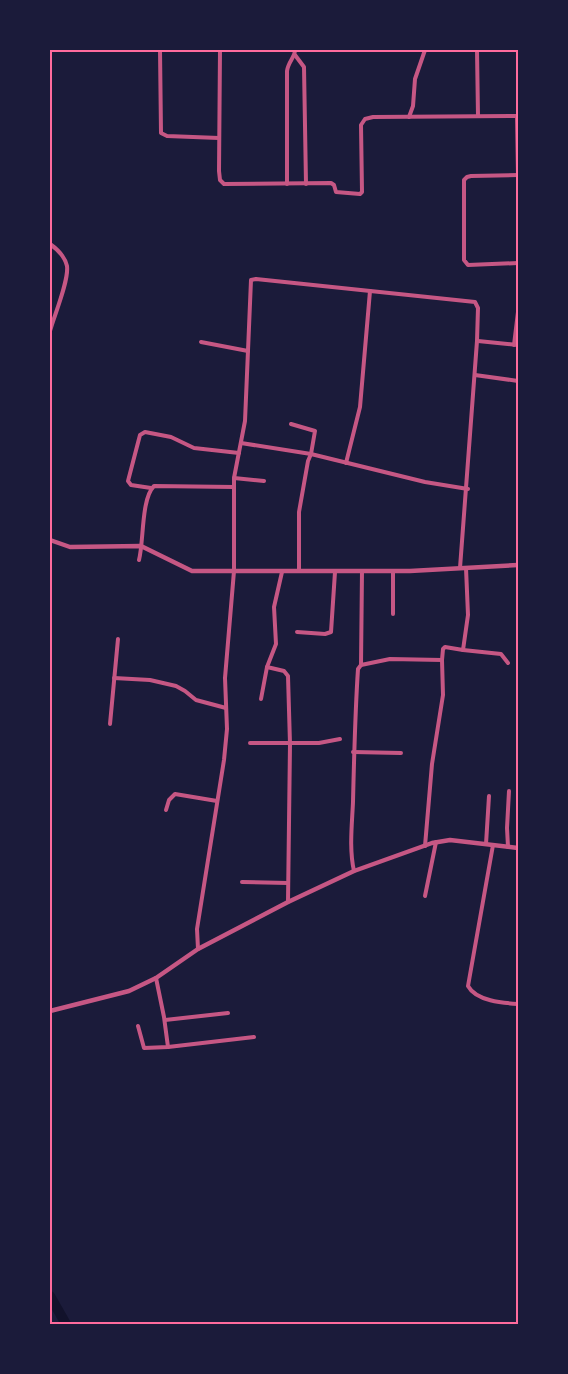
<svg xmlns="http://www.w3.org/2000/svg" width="568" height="1374" font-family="Overpass,sans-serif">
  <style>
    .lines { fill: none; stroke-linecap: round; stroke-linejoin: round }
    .river { stroke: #12122b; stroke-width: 10 }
    .minor { stroke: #c65784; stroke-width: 4 }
    .tertiary { stroke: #c65784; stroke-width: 4.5 }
    .neatline { fill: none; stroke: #ff6b9d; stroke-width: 2 }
  </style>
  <rect width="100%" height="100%" fill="#1b1b3a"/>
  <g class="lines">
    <path class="river" d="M50,1296L66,1324"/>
    <g class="minor">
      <path d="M160,50L161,133L167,136L219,138"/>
      <path d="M220,50L219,171L220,180L224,184L331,183L334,185L336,192L360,194L362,192L361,125L365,119L373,117L518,116"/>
      <path d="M477,50L478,116"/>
      <path d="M295,55L304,67L306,184"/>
      <path d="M517,116L518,175"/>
      <path d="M409,117L413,106L415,79L425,50"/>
      <path d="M518,175L471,176L467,177L464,180V260L468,265L518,263"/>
      <path d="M287,184V71C288,62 295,57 295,50"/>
      <path d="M50,244C57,249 65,257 67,266C69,281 54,316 50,331"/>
      <path d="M478,341L518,345"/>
      <path d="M201,342L248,351"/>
      <path d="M514,345L518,312"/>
      <path d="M475,375L518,381"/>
      <path d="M241,443L311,454L315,431L291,424"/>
      <path d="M346,463L360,407L370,291"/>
      <path d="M234,478L264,481"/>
      <path d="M151,488L131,485L128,481L140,435L145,432L171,437L194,448L239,453"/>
      <path d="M139,560C144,541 141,499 154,486L234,487"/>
      <path d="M299,571V512L308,461L311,454L425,482L468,489"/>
      <path d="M282,572L274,607L276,644L267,667L284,671L288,676L290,744L288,902"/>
      <path d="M393,614V571"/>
      <path d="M297,632L325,634L331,632L335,572"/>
      <path d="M463,650L501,654L508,663"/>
      <path d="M442,660L443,649L445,647L463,650L468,615L466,568"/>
      <path d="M361,665L362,571"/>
      <path d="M114,678L150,680L176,686L185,691L196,700L226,708"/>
      <path d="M261,699L267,667"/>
      <path d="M110,724L118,639"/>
      <path d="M250,743H319L340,739"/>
      <path d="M353,752L401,753"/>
      <path d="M166,810L169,800L175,794L217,801"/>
      <path d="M486,844L489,796"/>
      <path d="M493,845L468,986C476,1001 503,1003 518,1004"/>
      <path d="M508,847L507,828L509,791"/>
      <path d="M354,871C349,849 352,825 353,802C354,758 355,714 358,669L361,665L390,659L442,660L443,695L432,764L425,846"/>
      <path d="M242,882L288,883"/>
      <path d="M425,896L436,842"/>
      <path d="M198,949L197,929L224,760L227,729L225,678L234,571V478L245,421L251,280L256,279L475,302L478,308L477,341L460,568"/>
      <path d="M165,1020L228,1013"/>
      <path d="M138,1026L144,1048L168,1047L164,1017L156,978"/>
      <path d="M168,1047L254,1037"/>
    </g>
    <g class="tertiary">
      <path d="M50,540L70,547L141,546L192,571H410L518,565"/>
      <path d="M50,1011L129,991L156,978L198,949L288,902L354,871L432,843L450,840L518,848"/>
    </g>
  </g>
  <rect width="568" height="1374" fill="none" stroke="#1b1b3a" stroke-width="102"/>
  <rect x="51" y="51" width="466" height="1272" class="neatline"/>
</svg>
